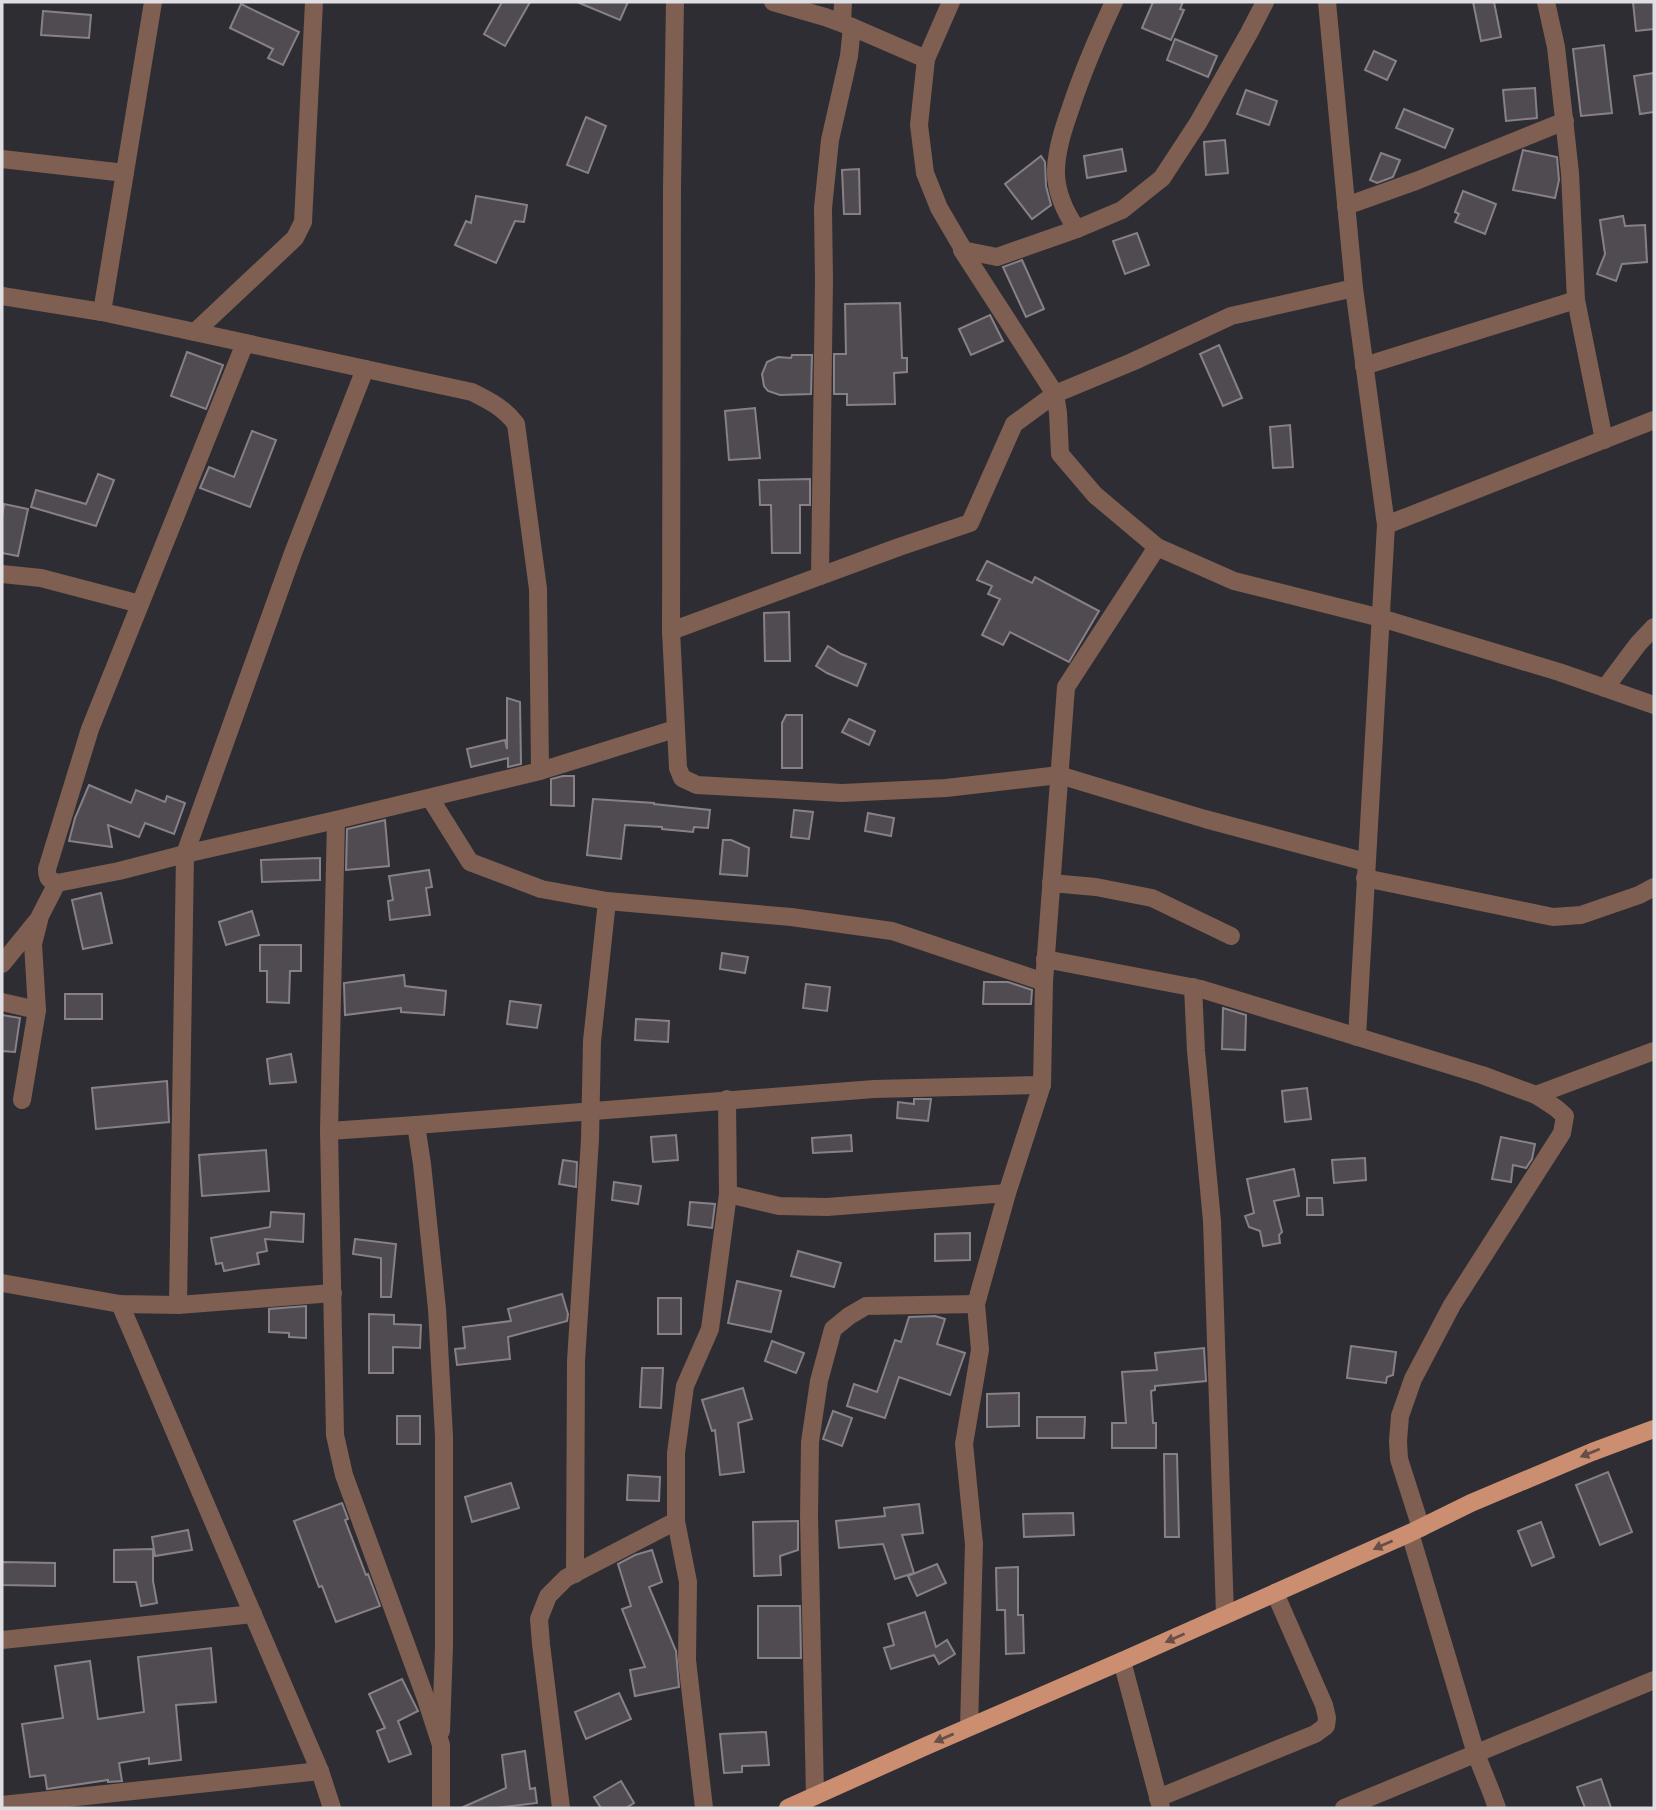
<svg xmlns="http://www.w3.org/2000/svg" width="1656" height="1810" font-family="Arial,sans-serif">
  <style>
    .building { fill: #504b50; stroke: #878187; stroke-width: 2 }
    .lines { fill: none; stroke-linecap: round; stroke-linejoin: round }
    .minor { stroke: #7e5f51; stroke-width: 18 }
    .major { stroke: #cc8e71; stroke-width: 18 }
    .oneway { fill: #674e46 }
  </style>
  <rect width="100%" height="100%" fill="#2e2d33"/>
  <g class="building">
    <path d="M502,2H530L505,46L484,34Z"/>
    <path d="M577,2H628L620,20Z"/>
    <path d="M1153,2H1183L1180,9L1184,10L1171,40L1142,28Z"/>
    <path d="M1473,2H1494L1501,37L1481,41Z"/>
    <path d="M1633,2H1654V29L1636,31Z"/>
    <path d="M241,4L299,32L283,65L268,58L273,49L230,28Z"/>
    <path d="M43,11L91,15L89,38L41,35Z"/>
    <path d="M1175,39L1217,56L1208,77L1167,60Z"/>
    <path d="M1604,45L1612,113L1581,116L1573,49Z"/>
    <path d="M1374,51L1396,61L1387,80L1365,70Z"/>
    <path d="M1654,73V112L1640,114L1634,76Z"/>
    <path d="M1535,88L1537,118L1506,121L1503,90Z"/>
    <path d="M1246,90L1277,101L1269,125L1237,114Z"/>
    <path d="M1404,109L1453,129L1445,148L1396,128Z"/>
    <path d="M586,117L606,126L588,173L567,165Z"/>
    <path d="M1225,140L1228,173L1206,175L1204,142Z"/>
    <path d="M1122,149L1126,171L1087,178L1084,156Z"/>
    <path d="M1523,150L1557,157L1559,180L1555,198L1513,190Z"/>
    <path d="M1381,153L1400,160L1393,177L1377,183L1370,180Z"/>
    <path d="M1041,156L1045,162L1046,186L1051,205L1032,219L1005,184Z"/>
    <path d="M859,169L860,214H844L842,170Z"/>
    <path d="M1463,191L1496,204L1485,234L1455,222L1459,214L1455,212Z"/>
    <path d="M476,196L527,205L524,222L515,221L496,263L455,245L466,221L471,223Z"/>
    <path d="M1623,216L1625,226L1645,225L1647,262L1622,264L1616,281L1597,274L1605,254L1600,220Z"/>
    <path d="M1137,233L1149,265L1125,274L1113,241Z"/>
    <path d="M1022,260L1044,309L1026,317L1003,267Z"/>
    <path d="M900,303L902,358H907V372L894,373L895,404L847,405V394H834V354H846L845,304Z"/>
    <path d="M990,315L1003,341L971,355L959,329Z"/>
    <path d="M1219,345L1242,398L1223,406L1200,354Z"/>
    <path d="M187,352L223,365L206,409L171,396Z"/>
    <path d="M792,355H812L811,394L780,395L768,391L764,386L762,374L767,362L778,357L791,358Z"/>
    <path d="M755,408L760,458L729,460L725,411Z"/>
    <path d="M1290,425L1293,467L1273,468L1270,427Z"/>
    <path d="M252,431L276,440L250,507L200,488L209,467L234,477Z"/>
    <path d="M98,474L114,480L96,526L31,507L36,490L86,504Z"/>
    <path d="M810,479V505H800V553H772L771,505H760L759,480Z"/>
    <path d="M4,504L28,509L18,556L2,553V517Z"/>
    <path d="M987,561L1032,583L1035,577L1099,611L1069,662L1010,632L1003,645L982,635L1000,599L988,594L992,586L977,580Z"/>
    <path d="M789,612L790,661H765L764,613Z"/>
    <path d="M828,646L841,654L866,664L857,686L827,673L816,666Z"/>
    <path d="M507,698L520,702L521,764L508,767V758L471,767L467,749L505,740L507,749Z"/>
    <path d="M786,715H802V768H782V723Z"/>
    <path d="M849,719L875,731L869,745L842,732Z"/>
    <path d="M563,776H574V806L551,805V779Z"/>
    <path d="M89,785L131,803L136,790L165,802L167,796L185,803L174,834L145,823L139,837L108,825L112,847L69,841L75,818Z"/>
    <path d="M593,799L654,803V804L710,810L708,828L694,827L693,832L662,829V827L625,825L621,859L587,855Z"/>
    <path d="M794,810L813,812L809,839L791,837Z"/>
    <path d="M868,813L894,818L891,836L865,831Z"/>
    <path d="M385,820L389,866L346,870L347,829Z"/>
    <path d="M723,840H731L749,848L747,876L720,874Z"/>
    <path d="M320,858V880L262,882L261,860Z"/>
    <path d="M429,870L432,887L426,888L430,915L390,920L388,901L393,900L389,876Z"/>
    <path d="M101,893L112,943L83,949L72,900Z"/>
    <path d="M252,911L259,935L226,945L219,922Z"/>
    <path d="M260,945H301V971H290L289,1003L267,1002V971H260Z"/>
    <path d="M722,953L748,957L745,973L720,969Z"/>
    <path d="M404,975L405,986L446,991L444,1015L401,1012V1008L345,1015L344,983Z"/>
    <path d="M984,982H1008L1032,990L1031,1004H983Z"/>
    <path d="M806,984L830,987L827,1011L803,1008Z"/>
    <rect x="65" y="994" width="37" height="25"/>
    <path d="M510,1001L541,1005L537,1028L507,1024Z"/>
    <path d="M1223,1008L1246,1015L1245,1050L1222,1049Z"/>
    <path d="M2,1015L20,1018L15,1052L2,1051Z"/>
    <path d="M636,1019L669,1021L668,1042L635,1040Z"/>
    <path d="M291,1054L296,1082L270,1084L267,1059Z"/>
    <path d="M167,1081L169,1122L96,1129L92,1088Z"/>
    <path d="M1307,1088L1311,1119L1285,1122L1282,1091Z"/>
    <path d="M914,1099H931L928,1121L897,1118L898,1102L914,1104Z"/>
    <path d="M676,1135L678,1160L653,1162L651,1137Z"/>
    <path d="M851,1135L852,1151L813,1153L812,1138Z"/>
    <path d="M1501,1137L1535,1144L1532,1159L1526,1168L1513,1165L1511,1182L1492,1179Z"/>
    <path d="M266,1150L269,1191L202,1196L199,1155Z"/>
    <path d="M1365,1158L1366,1180L1334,1183L1332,1160Z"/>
    <path d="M563,1160L577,1162L576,1187L559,1184Z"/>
    <path d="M1294,1169L1299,1196L1274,1201L1282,1232L1279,1235L1280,1243L1263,1246L1260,1231L1249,1227L1245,1216L1254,1213L1247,1179Z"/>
    <path d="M614,1182L641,1186L638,1204L612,1200Z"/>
    <path d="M1307,1198H1322L1323,1215H1307Z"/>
    <path d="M690,1202L715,1204L712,1228L688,1225Z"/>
    <path d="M271,1212L304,1214L303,1242L265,1239L267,1251L257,1253L259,1264L224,1271L222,1263L216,1264L211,1238L270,1227Z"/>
    <path d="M970,1233V1260L935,1261V1234Z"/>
    <path d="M355,1239L396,1244L391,1297H381V1258L353,1254Z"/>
    <path d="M798,1251L841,1263L834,1287L791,1276Z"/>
    <path d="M737,1281L781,1291L771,1332L728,1323Z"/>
    <path d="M562,1294L568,1314L567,1321L508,1337L510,1359L457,1365L455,1349L465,1348L463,1327L511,1321L508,1309Z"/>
    <rect x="658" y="1298" width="23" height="36"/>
    <path d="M306,1306V1338L289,1337V1333L269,1332V1309Z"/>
    <path d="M369,1314L394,1315V1324L421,1325L420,1348L393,1347V1373H369Z"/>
    <path d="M935,1316L945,1319L937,1344L965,1353L950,1395L899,1377L885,1418L847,1406L854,1384L877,1392L895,1340L901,1342L909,1317Z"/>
    <path d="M772,1341L804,1353L796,1373L765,1361Z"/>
    <path d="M1351,1346L1396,1352L1393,1375L1387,1377L1386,1383L1347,1378Z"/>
    <path d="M1204,1348L1206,1381L1155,1386V1390L1151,1391L1153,1423H1156V1448H1112V1423H1126L1122,1372L1157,1370L1155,1353Z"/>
    <path d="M642,1368H663L661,1408L640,1407Z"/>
    <path d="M743,1388L752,1419L738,1423L744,1472L720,1475L715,1430L712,1431L702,1400Z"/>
    <path d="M1019,1393V1426L987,1427V1394Z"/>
    <path d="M833,1411L852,1418L842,1446L823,1439Z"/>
    <rect x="397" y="1416" width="23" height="28"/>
    <path d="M1037,1417H1085L1084,1438H1037Z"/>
    <path d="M1164,1454H1177L1179,1537H1165Z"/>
    <path d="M1608,1472L1632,1532L1600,1545L1576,1485Z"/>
    <path d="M628,1475L660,1477L659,1501L627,1500Z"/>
    <path d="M511,1483L519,1508L472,1522L465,1497Z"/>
    <path d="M342,1503L348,1519L345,1520L366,1575L368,1574L380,1606L336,1622L322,1586L319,1587L294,1521Z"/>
    <path d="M919,1504L923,1533L902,1535L914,1573L895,1579L883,1544L839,1548L836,1521L885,1516L884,1508Z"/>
    <path d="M1073,1513L1074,1535L1024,1537L1023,1514Z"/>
    <path d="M798,1521V1550L780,1556L781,1575L754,1576L753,1522Z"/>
    <path d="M1541,1522L1554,1557L1532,1566L1518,1531Z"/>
    <path d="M188,1530L192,1550L155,1556L152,1537Z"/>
    <path d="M153,1549V1581L157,1603L141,1606L136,1582H114V1550Z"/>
    <path d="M652,1550L662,1582L649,1587L676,1651L679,1687L635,1696L630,1670L645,1667L622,1609L631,1606L618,1564L635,1555Z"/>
    <path d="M2,1562L55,1563V1586L2,1585Z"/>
    <path d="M937,1564L946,1583L917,1596L908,1576Z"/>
    <path d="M1018,1567V1615H1023L1024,1653L1006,1654L1005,1610H997L996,1568Z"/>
    <path d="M758,1606H800L801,1658H758Z"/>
    <path d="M925,1612L936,1647L947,1640L955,1654L939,1664L934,1655L891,1669L884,1648L894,1645L888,1624Z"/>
    <path d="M211,1648L216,1702L176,1705L181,1760L149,1764V1758L119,1763L122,1781L108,1782V1780L47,1789L45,1775L30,1777L22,1724L63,1718L55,1666L90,1661L98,1719L144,1712L138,1657Z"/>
    <path d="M402,1679L418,1711L398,1721L411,1754L389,1762L377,1731L385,1728L369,1694Z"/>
    <path d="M619,1693L631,1719L586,1739L575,1712Z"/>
    <path d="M766,1732L769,1765L742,1766V1772L724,1773L720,1734Z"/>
    <path d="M525,1751L530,1789L535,1788L537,1803L496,1808H461L506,1788L502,1755Z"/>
    <path d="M1601,1779L1611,1808H1585L1577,1787Z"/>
    <path d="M621,1781L634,1803L626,1808H601L594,1797Z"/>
  </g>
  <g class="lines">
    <g class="minor">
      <path d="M675,2L672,186L671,631L678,768L682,778L697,785L842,793L946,788L1059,775L1205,819L1366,862"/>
      <path d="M773,2L825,17L852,27L926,59"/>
      <path d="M951,2L926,59L919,125L925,173L939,208L963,249L962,250L997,257L1077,229L1122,210L1162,178L1198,123L1249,33L1265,2"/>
      <path d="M1327,2L1354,288L1386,525L1357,1037"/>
      <path d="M1546,2L1556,47L1570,173L1576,300L1604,440"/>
      <path d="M842,23L843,2"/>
      <path d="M2,159L125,173"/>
      <path d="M1346,206L1416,181L1565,121"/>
      <path d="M1077,229C1065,213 1055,190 1056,169C1057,147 1064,127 1071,107C1083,71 1098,36 1114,2"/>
      <path d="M962,250L1055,394L1058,413L1060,454L1095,495L1157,547L1234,581L1381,618L1559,672L1654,705"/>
      <path d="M2,296L102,312L472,392C490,401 504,408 516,424L538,589L540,771"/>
      <path d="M102,312L153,2"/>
      <path d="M195,332L295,238L303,222L314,2"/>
      <path d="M245,343L90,729L47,869C47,878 49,880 57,883L119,871L185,854L336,820L540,771L675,729"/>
      <path d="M1364,366L1576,300"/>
      <path d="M1386,525L1654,420"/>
      <path d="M2,574L41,578L140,604"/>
      <path d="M820,576L824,280L823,208L830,140L849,56L852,27"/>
      <path d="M671,631L899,547L970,523L1014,424L1055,394L1132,362L1231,316L1354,288"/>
      <path d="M1605,688L1638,644L1654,627"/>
      <path d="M430,798L470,862L541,889L607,901L791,917L892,931L1044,982"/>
      <path d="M336,820L329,1131L335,1435L344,1475L426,1699L441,1745V1808"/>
      <path d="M1365,878L1553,917L1581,915L1639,895L1654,887"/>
      <path d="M1051,883L1096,887L1152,898L1231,936"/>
      <path d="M1045,959L1201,989L1482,1075L1536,1095L1556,1108L1565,1116L1562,1133L1452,1305L1413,1379L1400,1416L1398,1441L1399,1459L1421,1528"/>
      <path d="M2,964L37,921"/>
      <path d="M1193,987L1196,1051L1212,1221L1225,1615"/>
      <path d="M2,1002L37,1010"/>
      <path d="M1536,1095L1654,1051"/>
      <path d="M22,1100L37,1010L33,944L40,916L57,883"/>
      <path d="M416,1125L874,1089L1042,1085"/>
      <path d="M329,1131L416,1125L422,1164L437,1309L444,1436V1646L441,1731"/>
      <path d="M728,1194L779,1206L827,1207L1007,1193"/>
      <path d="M2,1283L120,1304L178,1305L333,1293"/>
      <path d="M120,1304L320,1771L332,1808"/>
      <path d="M178,1305L185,854L293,553L365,369"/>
      <path d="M1410,1533L1476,1754L1492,1794L1497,1808"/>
      <path d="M575,1574L576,1361L590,1139L592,1041L607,901"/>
      <path d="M2,1640L253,1614"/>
      <path d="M1122,1661L1161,1808"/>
      <path d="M969,1727L974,1544L964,1444L980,1350L976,1304L1007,1193L1042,1085L1044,982L1066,687L1157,547"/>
      <path d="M815,1796L809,1516L810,1442L819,1381L833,1329L849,1316L866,1306L976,1304"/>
      <path d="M1158,1798L1315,1734L1326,1726L1327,1718L1324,1705L1275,1593"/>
      <path d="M2,1805L320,1771"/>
      <path d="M561,1808L541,1644L539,1619L548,1596L566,1578L676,1521"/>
      <path d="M704,1808L687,1660L688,1582L676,1521V1453L685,1386L710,1329L728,1194L727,1099"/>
      <path d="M1344,1808L1654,1680"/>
    </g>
    <path class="major" d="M788,1808L926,1746L1122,1661L1410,1533L1471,1503L1592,1452L1654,1429"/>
  </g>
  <defs><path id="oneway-solid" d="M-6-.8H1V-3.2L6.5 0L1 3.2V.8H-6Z" transform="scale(1.75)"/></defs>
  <g class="oneway">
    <use href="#oneway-solid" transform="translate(1590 1453) rotate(158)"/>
    <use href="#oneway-solid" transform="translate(1383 1545) rotate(156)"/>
    <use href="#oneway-solid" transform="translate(1175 1638) rotate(156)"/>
    <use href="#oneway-solid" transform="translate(944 1738) rotate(157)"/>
  </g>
  <rect width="1656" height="1810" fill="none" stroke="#dfdfe3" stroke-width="7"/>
</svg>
